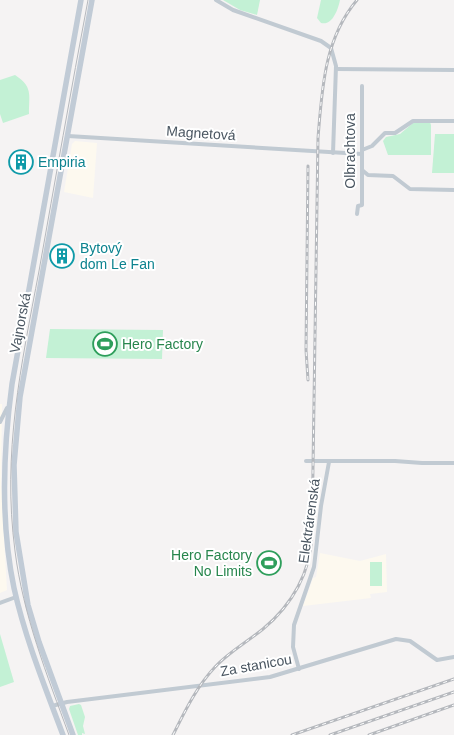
<svg xmlns="http://www.w3.org/2000/svg" width="454" height="735" font-family="Arial,sans-serif">
  <style>
    .commercial { fill: #fdf9ef }
    .green { fill: #c3f1d5 }
    .lines { fill: none; stroke-linecap: round; stroke-linejoin: round }
    .street { stroke: #c1cad2; stroke-width: 4 }
    .secondary { stroke: #c1cbd6; stroke-width: 5.5 }
    .tram { stroke: #b5b8bd; stroke-width: 1 }
    .rail-casing { stroke: #b5b8bd; stroke-width: 3 }
    .rail { stroke: #fff; stroke-width: 1; stroke-dasharray: 4; stroke-linecap: butt }
    .labels { text-anchor: middle; stroke-width: 4; stroke-linejoin: round; paint-order: stroke }
    .street-label { font-size: 14px; fill: #4a5661; stroke: #fff }
    .culture-label { font-size: 14px; fill: #0d838f; stroke: #fff; text-anchor: start }
    .leisure-label { font-size: 14px; fill: #27864d; stroke: #fff; text-anchor: start }
  </style>
  <rect width="100%" height="100%" fill="#f5f3f3"/>
  <g class="commercial">
    <path d="M75,141L97,143L93,198L64,192L72,144Z"/>
    <path d="M0,404H2L1,484L7,590L0,593Z"/>
    <path d="M320,553L360,561L386,554L387,592L370,594L371,598L303,606L313,578L316,577Z"/>
  </g>
  <g class="green">
    <path d="M223,0H260L257,15L240,10Z"/>
    <path d="M321,0H340C338,10 332,26 321,23L317,18Z"/>
    <path d="M15,75C33,87 29,94 29,114L3,123L0,114V80Z"/>
    <path d="M430,122L431,125V155H388L383,141L386,137L400,134L413,123Z"/>
    <path d="M435,134H454V173H432Z"/>
    <path d="M50,329L163,330L162,359L46,358Z"/>
    <rect x="370" y="562" width="12" height="24"/>
    <path d="M0,634L14,682L0,687Z"/>
    <path d="M79,704L81,705L85,717L83,726L85,734L82,733V735H78L69,709L70,706Z"/>
  </g>
  <g class="lines">
    <g class="street">
      <path d="M216,0L233,10L321,41L331,48L336,66L333,153"/>
      <path d="M336,69L454,70"/>
      <path d="M68,136L362,154"/>
      <path d="M362,150L372,146L385,133H395L413,121H454"/>
      <path d="M362,170L368,175L393,176L410,189L454,190"/>
      <path d="M357,214L358,206L362,205V86"/>
      <path d="M0,422L7,408"/>
      <path d="M306,461H395L422,463H454"/>
      <path d="M0,603L16,597"/>
      <path d="M299,669L293,647L294,625L314,567L321,506L329,462"/>
      <path d="M52,706L67,702L270,677L396,639L410,641L437,660L454,657"/>
    </g>
    <g class="secondary">
      <path d="M63,735C45,687 25,638 14,588C0,521 3,451 12,384L81,0"/>
      <path d="M73,735L39,642L28,605L16,532L14,465L20,397L92,0"/>
    </g>
    <path class="tram" d="M69,735C47,675 23,615 15,551C2,453 21,366 39,271C55,181 71,90 88,0"/>
    <g class="rail-casing">
      <g id="rail">
        <path d="M308,380L306,350L308,166"/>
        <path d="M173,735C185,711 197,686 215,667C229,652 247,642 263,629C292,605 311,572 312,534L318,138C322,90 324,39 357,0"/>
        <path d="M292,735L454,679"/>
        <path d="M330,735L454,692"/>
        <path d="M369,735L454,705"/>
      </g>
    </g>
    <use href="#rail" class="rail"/>
  </g>
  <defs>
    <g id="building-ring" transform="scale(1.25)"><circle r="9.5" fill="#fff" stroke="#0f9aa8" stroke-width="1.5"/><path d="M-4-6H4V6H1V3H-1V6H-4ZM-2.5-4.3h1.7v1.8h-1.7ZM.8-4.3h1.7v1.8H.8ZM-2.5-1h1.7V.8h-1.7ZM.8-1h1.7V.8H.8Z" fill="#0f9aa8"/></g>
    <g id="stadium-ring" transform="scale(1.25)"><circle r="9.5" fill="#fff" stroke="#2e9e5b" stroke-width="1.5"/><path d="M0-5a6.5 5 0 1 0 0 10a6.5 5 0 1 0 0-10ZM-3.5-1.8h7v3.6h-7Z" fill="#2e9e5b"/></g>
  </defs>
  <g fill-rule="evenodd">
    <use href="#building-ring" x="21" y="162"/>
    <use href="#building-ring" x="62" y="256"/>
    <use href="#stadium-ring" x="105" y="344"/>
    <use href="#stadium-ring" x="269" y="563"/>
  </g>
  <g class="labels">
    <g class="street-label">
      <text transform="translate(201 133) rotate(4)" y="5">Magnetová</text>
      <text transform="translate(350 151) rotate(-90)" y="5">Olbrachtova</text>
      <text transform="translate(20 323) rotate(-79)" y="5">Vajnorská</text>
      <text transform="translate(309 521) rotate(-82)" y="5">Elektrárenská</text>
      <text transform="translate(256 665) rotate(-10)" y="5">Za stanicou</text>
    </g>
    <g class="culture-label">
      <text x="38" y="167">Empiria</text>
      <text x="80" y="253">Bytový<tspan x="80" dy="16">dom Le Fan</tspan></text>
    </g>
    <g class="leisure-label">
      <text x="122" y="349">Hero Factory</text>
      <text x="252" y="560" text-anchor="end">Hero Factory<tspan x="252" dy="16">No Limits</tspan></text>
    </g>
  </g>
</svg>
